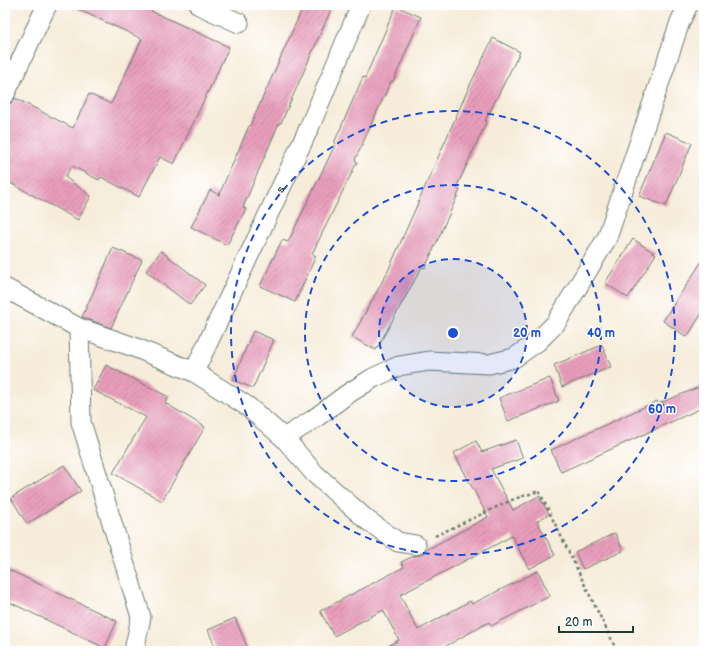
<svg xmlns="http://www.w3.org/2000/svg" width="709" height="656" font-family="'Balsamiq Sans',sans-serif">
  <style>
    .building { fill: url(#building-hatch) }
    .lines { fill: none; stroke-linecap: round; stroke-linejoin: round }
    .street-casing { stroke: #6a7a6e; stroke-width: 21 }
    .path { stroke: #6a7a6e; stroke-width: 2.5; stroke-dasharray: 3 3; stroke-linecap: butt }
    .street { stroke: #fff; stroke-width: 19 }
    .ring { fill: none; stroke: #1d4ed8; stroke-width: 2; stroke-dasharray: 7 5 }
    .labels { text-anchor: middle; stroke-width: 3; stroke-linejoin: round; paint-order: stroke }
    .street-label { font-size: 11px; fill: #1f3d34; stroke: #fff }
    .centre { fill: #1d4ed8; stroke: #fff; stroke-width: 2 }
    .ring-label { font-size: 12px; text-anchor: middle; font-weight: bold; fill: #1d4ed8; stroke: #fff; stroke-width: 3; stroke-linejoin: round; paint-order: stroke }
  </style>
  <defs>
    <pattern id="building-hatch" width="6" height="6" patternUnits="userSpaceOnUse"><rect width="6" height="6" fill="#e99ebc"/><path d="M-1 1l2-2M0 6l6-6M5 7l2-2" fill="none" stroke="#bc829a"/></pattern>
  </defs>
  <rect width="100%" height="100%" fill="#fff"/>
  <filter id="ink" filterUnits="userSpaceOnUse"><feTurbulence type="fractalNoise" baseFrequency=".025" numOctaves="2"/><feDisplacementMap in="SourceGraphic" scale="8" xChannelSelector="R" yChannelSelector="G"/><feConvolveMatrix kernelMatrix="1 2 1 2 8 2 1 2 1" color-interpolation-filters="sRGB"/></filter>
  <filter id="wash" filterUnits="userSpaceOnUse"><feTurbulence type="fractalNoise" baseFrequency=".012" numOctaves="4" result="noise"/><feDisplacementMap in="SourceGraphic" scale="16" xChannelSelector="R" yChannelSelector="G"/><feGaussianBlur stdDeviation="0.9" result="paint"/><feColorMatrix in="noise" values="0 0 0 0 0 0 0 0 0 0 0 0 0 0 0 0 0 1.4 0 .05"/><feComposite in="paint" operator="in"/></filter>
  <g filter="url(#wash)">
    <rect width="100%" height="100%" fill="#f6ecd9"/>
    <g id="blocks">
      <g class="building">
        <path d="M69,5H138L229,47L174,164L160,157L139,197L101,177L99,180L72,166L65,177L91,196L78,220L5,180V105L11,103L15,98L73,128L89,94L111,104L142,39Z"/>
        <path d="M304,5H333L281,123H279L243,207L246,209L227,245L191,227L210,190L219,195L249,126H250Z"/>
        <path d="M396,6L421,17L393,82L391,81L355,160L357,162L312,254L316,256L295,302L260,286L282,240L288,242L336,143H334L363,77L365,78Z"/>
        <path d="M493,38L520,52L485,121H487L456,188L460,190L425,268L422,267L376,350L352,337L388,271L469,87Z"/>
        <path d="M666,132L692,143L666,206L639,196Z"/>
        <path d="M633,239L656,254L628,298L605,283Z"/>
        <path d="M113,248L142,260L111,328L82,317Z"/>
        <path d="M161,251L205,285L190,305L146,271Z"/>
        <path d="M704,258V310L687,337L663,321Z"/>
        <path d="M253,331L274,340L253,388L233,380Z"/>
        <path d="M602,345L611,367L562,387L554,365Z"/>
        <path d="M106,365L169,397L165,403L205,427L162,501L113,473L146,417L93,390Z"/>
        <path d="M550,378L559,401L508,421L499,398Z"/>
        <path d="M704,385V407L561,472L551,450L657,401L658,404Z"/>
        <path d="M516,440L523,458L491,469L513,510L539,496L549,514L537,521L555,555L529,569L512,536L400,595L418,630L470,601L472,604L538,571L550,596L491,626L489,622L437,651H379L399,640L383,610L334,636L320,611L404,567L401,562L414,556L420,555L424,552L426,550L488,517L454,453L476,441L482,452Z"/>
        <path d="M64,465L81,491L27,524L11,498Z"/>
        <path d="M615,533L623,551L583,569L575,552Z"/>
        <path d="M5,568L117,621L105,648L5,600Z"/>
        <path d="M235,618L249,651H217L208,630Z"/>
      </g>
    </g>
  </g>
  <g filter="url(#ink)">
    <use href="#blocks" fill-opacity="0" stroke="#6a7a6e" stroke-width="1"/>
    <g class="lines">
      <g class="street-casing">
        <g id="street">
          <path d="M199,5L239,23"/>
          <path d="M5,94L47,5"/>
          <path d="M5,288L79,328L134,347L194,372L247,406L284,438L315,474L367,520L398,542L416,545"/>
          <path d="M79,328L81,422L141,617L134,651"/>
          <path id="s1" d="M194,372L309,128L361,5"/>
          <path d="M284,438L314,419L346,395L373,378L399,366L429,361L489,364L514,358L537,342L556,323L607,238L680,22L688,5"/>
        </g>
      </g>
      <path class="path" d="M435,536L514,499L539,491L617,651"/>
      <use href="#street" class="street"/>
    </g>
  </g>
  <circle cx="453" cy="333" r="74" fill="#1d4ed8" fill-opacity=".12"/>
  <g class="ring">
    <circle cx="453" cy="333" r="74"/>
    <circle cx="453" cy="333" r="148"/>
    <circle cx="453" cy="333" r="222"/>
  </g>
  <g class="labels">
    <g class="street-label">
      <text dy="4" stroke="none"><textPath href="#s1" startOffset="202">s</textPath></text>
    </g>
  </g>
  <circle cx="453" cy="333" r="6" class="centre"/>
  <g class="ring-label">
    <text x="527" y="337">20 m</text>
    <text x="601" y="337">40 m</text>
    <text x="662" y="413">60 m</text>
  </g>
  <rect width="709" height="656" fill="none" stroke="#fff" stroke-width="20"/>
  <path d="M559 626v6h74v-6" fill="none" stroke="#1f3d34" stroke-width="2"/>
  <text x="565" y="626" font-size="12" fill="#1f3d34" stroke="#ffffff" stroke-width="3" paint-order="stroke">20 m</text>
</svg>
